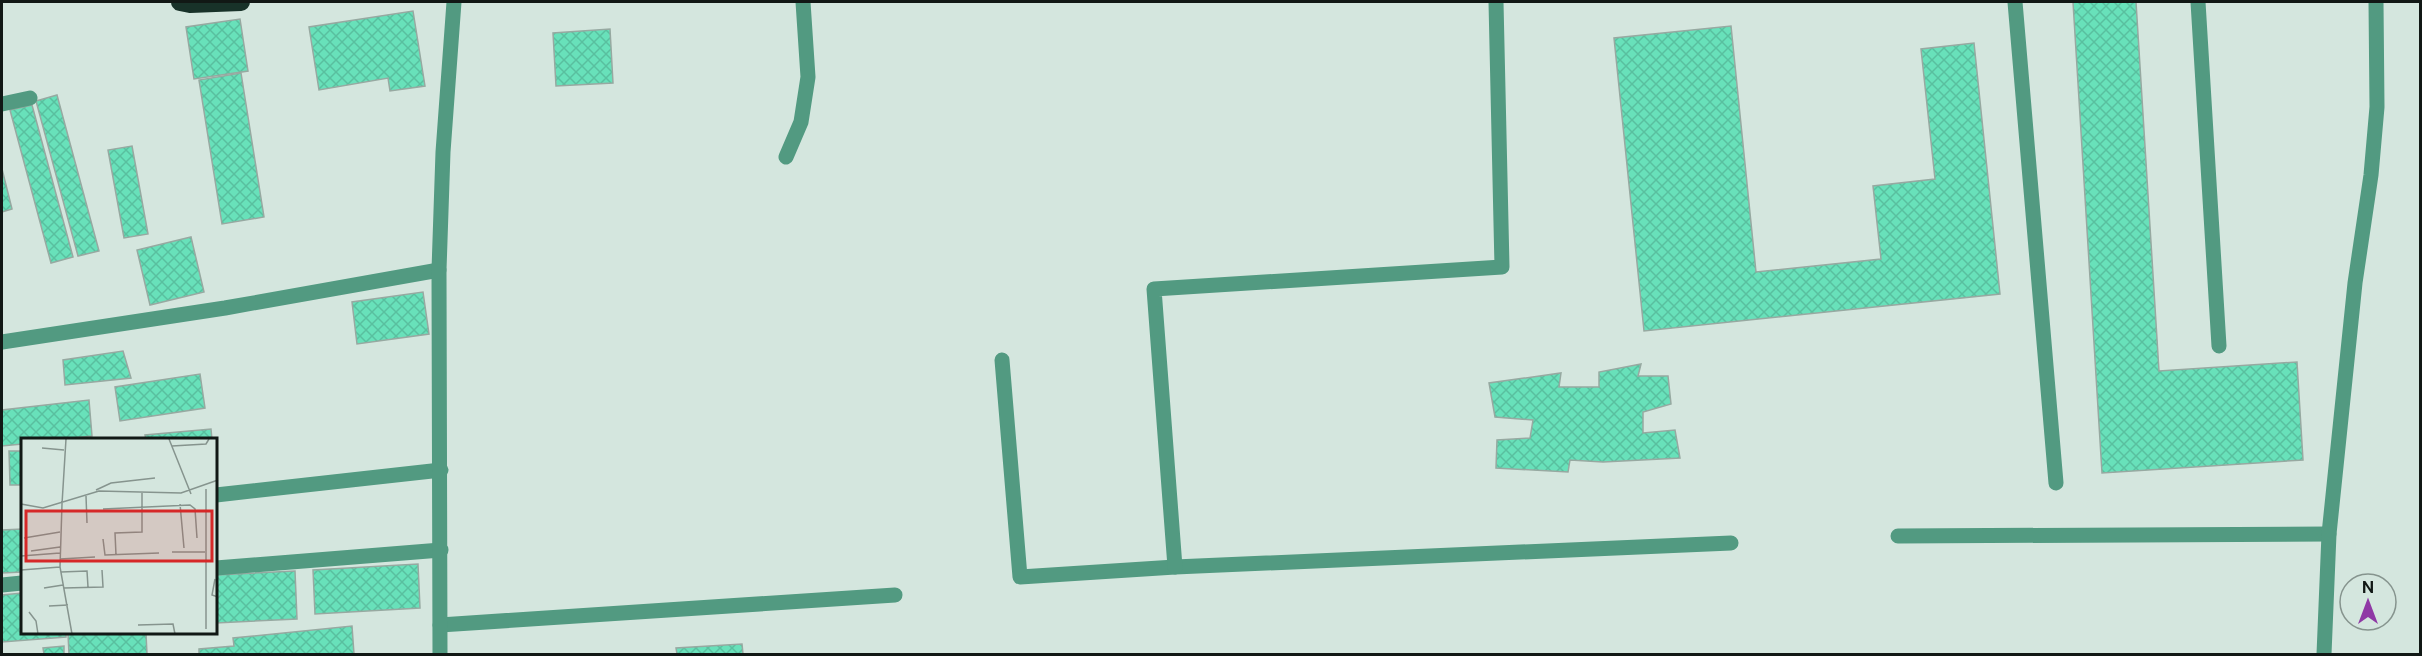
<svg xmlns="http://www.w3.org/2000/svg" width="2422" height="656" font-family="'Public Sans',sans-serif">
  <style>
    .building { fill: url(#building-cross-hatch); stroke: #97a9a1; stroke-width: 1.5 }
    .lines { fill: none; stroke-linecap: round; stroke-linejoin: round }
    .lane { stroke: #529a81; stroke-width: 15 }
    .street { stroke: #529a81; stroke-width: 15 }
    .highway { stroke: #183229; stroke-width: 18 }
    .inset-road { fill: none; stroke: #86948e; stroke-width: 1.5 }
    .view { fill: #d62828; fill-opacity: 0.15; stroke: #d62828; stroke-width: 3 }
    .inset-edge { fill: none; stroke: #111815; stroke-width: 3 }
  </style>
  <defs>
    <pattern id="building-cross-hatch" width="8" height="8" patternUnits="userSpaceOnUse" patternTransform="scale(1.5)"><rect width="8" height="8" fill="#68e1ba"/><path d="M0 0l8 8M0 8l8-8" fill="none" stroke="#59c09f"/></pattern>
  </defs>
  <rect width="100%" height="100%" fill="#d4e6de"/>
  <g class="building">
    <path d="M2073,2H2136L2159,371L2297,362L2303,460L2102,473Z"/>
    <path d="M413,11L425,86L390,91L388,78L319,90L309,27Z"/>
    <path d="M240,19L248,71L194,79L186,27Z"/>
    <path d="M1731,26L1756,272L1881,259L1873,186L1935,179L1921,49L1974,43L2000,294L1644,331L1614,38Z"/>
    <path d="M610,29L613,83L556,86L553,33Z"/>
    <path d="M241,73L264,217L222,224L199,80Z"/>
    <path d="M57,95L99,251L78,256L36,101Z"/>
    <path d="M32,105L73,257L51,263L10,110Z"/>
    <path d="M132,146L148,234L124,238L108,150Z"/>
    <path d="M2,169L12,209L2,212Z"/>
    <path d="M191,237L204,292L150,305L137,250Z"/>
    <path d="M423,292L429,334L357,344L352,302Z"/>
    <path d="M123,351L131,378L65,385L63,360Z"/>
    <path d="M1641,364L1638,376H1668L1671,404L1643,412V433L1675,430L1680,458L1603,462L1570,460L1568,472L1496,468L1497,440L1530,438L1533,420L1495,417L1489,383L1561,373L1559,387H1599V372Z"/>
    <path d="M200,374L205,408L120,421L115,387Z"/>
    <path d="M89,400L92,436L55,440H22V444L2,446V410Z"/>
    <path d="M211,429L212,440H146L145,435Z"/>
    <path d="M9,451H22V485H10Z"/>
    <path d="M22,529V572L2,573V530Z"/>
    <path d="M418,564L420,608L315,614L313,570Z"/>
    <path d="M295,571L297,619L216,623V575Z"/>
    <path d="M22,593V634H66V637L2,642V595Z"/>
    <path d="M352,626L354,654H199V649L234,646L233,638Z"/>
    <path d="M68,634H146L147,654H69Z"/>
    <path d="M742,644L743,654H677L676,648Z"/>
    <path d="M64,646V654H44L43,648Z"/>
  </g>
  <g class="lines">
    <g class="lane">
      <path d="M2015,2L2056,483"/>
      <path d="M2198,2L2219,346"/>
      <path d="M786,157L801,122L808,77L803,2"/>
      <path d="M1002,360L1020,577L1175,567L1731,543"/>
      <path d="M1175,567L1154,289L1502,267L1496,2"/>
    </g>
    <g class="street">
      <path d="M2,104L30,98"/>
      <path d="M2,342L225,308L439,270"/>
      <path d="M216,495L441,470"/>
      <path d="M1898,536L2329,534"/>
      <path d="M216,568L441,550"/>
      <path d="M2,585L22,583"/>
      <path d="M440,625L895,595"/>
      <path d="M440,654L439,270L443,152L454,2"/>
      <path d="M2324,654L2329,534L2355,283L2371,175L2377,107L2376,2"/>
    </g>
    <path class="highway" d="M180,2L190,4L241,2"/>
  </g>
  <g transform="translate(21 438)">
    <rect width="196" height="196" fill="#d4e6de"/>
    <path class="inset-road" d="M148,1L170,56M151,8L185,6L188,1M21,10L43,12M75,52L90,45L134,40M65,58L66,85M0,66L22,70L78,53L160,55L197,42M41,66L39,129L51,196M41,66L45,1M159,66L163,110M82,71L169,67L174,71L176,100M3,100L39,94M82,101L84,117L138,115M10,113L39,109M151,114H184M95,117L94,95L121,94V54M0,118L39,115M39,121L74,119M0,132L39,129M40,134L66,133L67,149M194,141L191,157L197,159M23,150L42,147M43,150L82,149L81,132M28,168L47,167M8,174L15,183L17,196M117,187L152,186L154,196M185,191V51"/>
    <path class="view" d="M5,73H191V123H5Z"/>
    <rect width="196" height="196" class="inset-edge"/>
  </g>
  <rect width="2422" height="656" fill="none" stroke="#111815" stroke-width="6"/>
  <g transform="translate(2368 602)"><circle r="28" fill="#d4e6de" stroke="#86948e" stroke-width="1.5"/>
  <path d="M0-4.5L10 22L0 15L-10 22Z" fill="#8f38a5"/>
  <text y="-9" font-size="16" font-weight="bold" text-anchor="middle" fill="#111815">N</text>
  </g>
</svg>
